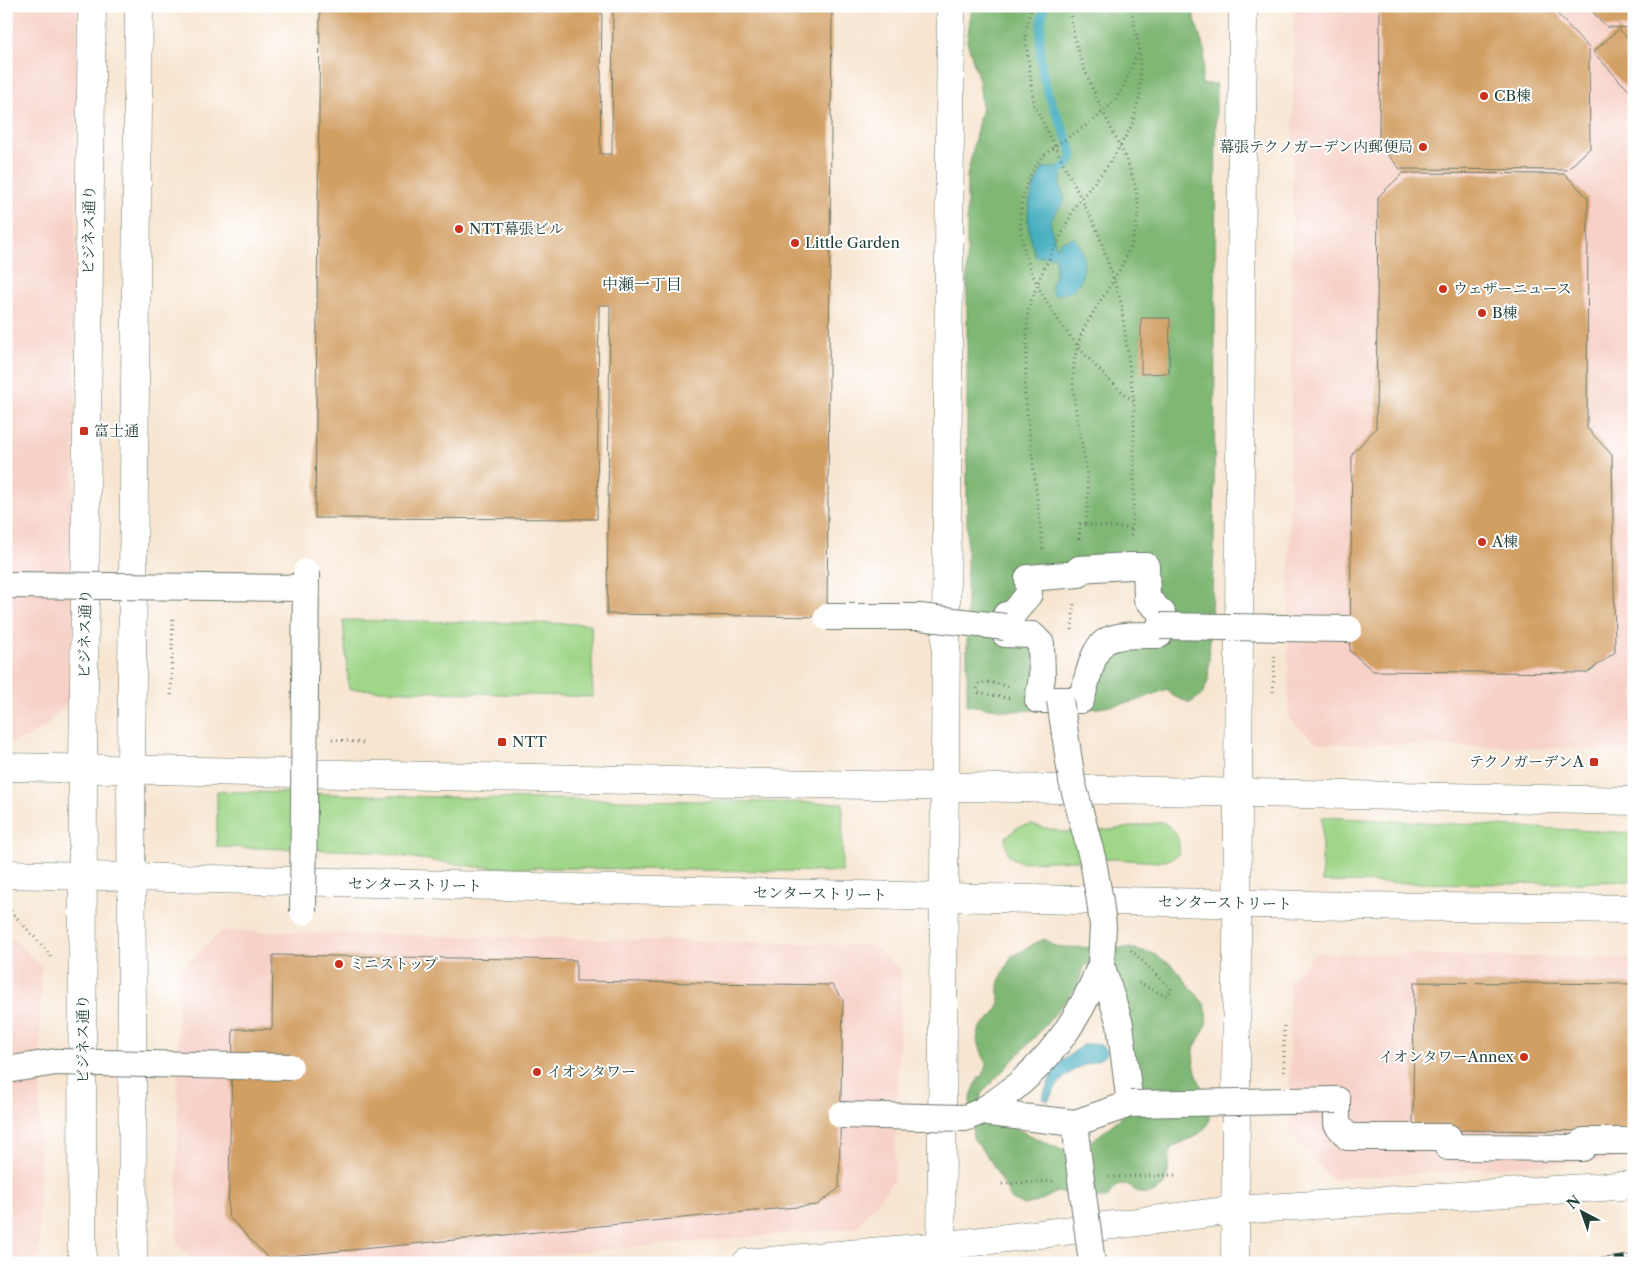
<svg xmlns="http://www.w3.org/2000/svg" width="1640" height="1269" font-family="'Libre Caslon Text','Noto Serif JP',serif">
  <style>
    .built { fill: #f7d1c8 }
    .green { fill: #9fd688; stroke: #5f8a5e }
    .forest { fill: #7fb774; stroke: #4f7a54; fill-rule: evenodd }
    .water { fill: #3facbd; stroke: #2f7478 }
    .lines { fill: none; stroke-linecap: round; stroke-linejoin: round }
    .stream { stroke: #3facbd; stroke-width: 9 }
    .building { fill: #d29f63 }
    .pedestrian-casing { stroke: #6b786b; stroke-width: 28 }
    .minor-casing { stroke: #6b786b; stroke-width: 29 }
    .tertiary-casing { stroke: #6b786b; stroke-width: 29 }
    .path { stroke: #6b786b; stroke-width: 3; stroke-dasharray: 1 4; stroke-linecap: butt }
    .pedestrian { stroke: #fff; stroke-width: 26 }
    .minor { stroke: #fff; stroke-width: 28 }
    .tertiary { stroke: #fff; stroke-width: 28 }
    .rail-casing { stroke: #1f3d34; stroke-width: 5.5 }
    .rail { stroke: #fff; stroke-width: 4; stroke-dasharray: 11; stroke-linecap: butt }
    .pedestrian-bridge-casing { stroke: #6b786b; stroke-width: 28; stroke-linecap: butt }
    .pedestrian-bridge { stroke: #fff; stroke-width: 26 }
    .poi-dot { fill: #c8321e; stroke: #fff; stroke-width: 2 }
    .labels { text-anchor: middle; stroke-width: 4; stroke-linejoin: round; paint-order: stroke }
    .poi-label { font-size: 15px; fill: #1f3d34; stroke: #fff; text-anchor: start }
    .street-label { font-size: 15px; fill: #1f3d34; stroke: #fff }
    .neighbourhood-label { font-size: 16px; fill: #1f3d34; stroke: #fff }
  </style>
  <rect width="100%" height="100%" fill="#fff"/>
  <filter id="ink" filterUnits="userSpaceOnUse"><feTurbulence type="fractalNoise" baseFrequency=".02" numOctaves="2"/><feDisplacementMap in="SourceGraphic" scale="10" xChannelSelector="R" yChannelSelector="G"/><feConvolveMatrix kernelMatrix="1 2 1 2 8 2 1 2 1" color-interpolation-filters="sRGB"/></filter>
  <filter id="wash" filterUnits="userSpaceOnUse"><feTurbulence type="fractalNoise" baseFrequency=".0096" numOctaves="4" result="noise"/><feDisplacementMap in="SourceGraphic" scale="20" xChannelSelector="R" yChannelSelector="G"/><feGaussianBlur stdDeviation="1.12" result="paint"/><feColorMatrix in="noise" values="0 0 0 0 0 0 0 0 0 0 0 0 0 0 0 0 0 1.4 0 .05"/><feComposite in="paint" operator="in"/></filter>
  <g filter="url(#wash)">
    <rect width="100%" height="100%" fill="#f7e5d0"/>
    <g class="built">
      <path d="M6,6H77L73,679L65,706L45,727L28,737L8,744Z"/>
      <path d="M1294,6H1634V750L1317,743L1288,718Z"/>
      <path d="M6,931L41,966L39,1257L34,1263H6Z"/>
      <path d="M221,931L873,945L902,972L894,1180L856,1228L452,1263H197L177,1245L178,972Z"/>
      <path d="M1316,953L1634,959V1158L1331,1179L1290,1135L1289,981Z"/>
    </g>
    <g class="green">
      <path d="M343,620L591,624L593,697L349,689Z"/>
      <path d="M217,791L478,798L843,803L842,872L477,867L364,851L217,847Z"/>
      <path d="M1322,817L1634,833V881L1506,884L1322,882Z"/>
      <path d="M1162,822C1176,829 1180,838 1179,854L1171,859L1158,862L1115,859L1021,862L1009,856L1006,846V837L1018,827L1030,824L1062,832L1110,830Z"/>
    </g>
    <g class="forest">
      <path d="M972,6H1191L1205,53L1201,84H1216L1214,549L1208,681L1202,695L1190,703L1173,696L1167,689L1137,701L1099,708L1012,711L967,705V177L982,106L979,80L967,41ZM1146,566L1159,635L1095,653L1080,700H1038L1032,635L1006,615L1028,578Z"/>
      <path d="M1045,939L1054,946L1064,947L1130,948L1152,953L1173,966L1205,1005C1206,1012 1208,1020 1205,1027C1203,1035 1195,1042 1194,1051C1189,1075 1220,1109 1205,1128C1197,1138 1183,1141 1172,1147C1166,1161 1173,1184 1155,1192C1143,1197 1136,1191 1127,1184C1115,1185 1112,1189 1107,1199L1057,1192L1038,1202L1024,1205L1012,1200L992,1163L973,1138L970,1099L977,1081L986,1070V1064L977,1039L980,1027L995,1014L999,1005V981L1012,956C1025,951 1032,943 1045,939ZM1115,964L1124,1115L1092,1141L1077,1148L1062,1150L980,1112L981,1094L1044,1027L1077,987L1084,965Z"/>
    </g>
    <g class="water">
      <path d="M1043,168H1063L1060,185L1065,200L1050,221L1056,248L1061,241L1073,238C1088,245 1086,280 1074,289C1069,294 1061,294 1054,295C1048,286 1053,282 1055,274C1057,268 1055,262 1055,256L1036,257C1024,222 1025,201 1043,168Z"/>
      <path d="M1099,1043L1108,1052C1100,1061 1095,1061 1085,1065C1066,1072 1057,1084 1048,1101L1042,1098L1055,1067L1082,1045Z"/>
    </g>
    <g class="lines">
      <path class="stream" d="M1044,6C1038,40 1038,68 1051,101C1059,123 1068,133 1073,158L1063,168"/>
    </g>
    <g id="blocks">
      <g class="building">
        <path d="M320,6H602L600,154H612L613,6H832L827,617L607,614L610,305H599L597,519L315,518Z"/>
        <path d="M1380,6H1550L1589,48L1590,148L1567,170L1400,169L1379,144Z"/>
        <path d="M1587,6H1634V28L1607,27Z"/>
        <path d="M1619,29L1634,45V96L1593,52Z"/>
        <path d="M1403,173L1565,174L1588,198L1587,428L1612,455L1615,652L1587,673L1373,671L1350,651L1352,454L1376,428L1378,197Z"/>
        <path d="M1141,318H1170L1169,373L1141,374Z"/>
        <path d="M273,955L576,960V981L832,985L843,1000L839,1188L817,1205L268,1258L228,1216L233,1029H272Z"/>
        <path d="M1414,982L1634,984V1131L1413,1130Z"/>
      </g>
    </g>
  </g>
  <g filter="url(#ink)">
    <use href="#blocks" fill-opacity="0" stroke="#6b786b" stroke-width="1"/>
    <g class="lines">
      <g class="pedestrian-casing">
        <g id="pedestrian">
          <path d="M1129,566H1146L1147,599L1162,613L1159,635C1093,634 1099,639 1081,700H1038L1042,677L1041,644L1032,635L1005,634L1006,615H1012L1029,594L1028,578L1079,574V569Z"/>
          <path d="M1337,1100V1124L1348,1137H1448V1147L1583,1148L1584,1141H1634"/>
          <path d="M980,1112C1038,1077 1077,1028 1101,964"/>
          <path d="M980,1112L1075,1123L1077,1140"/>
          <path d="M1075,1123L1130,1104L1120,1024L1101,964"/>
        </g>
      </g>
      <g class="minor-casing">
        <path id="minor" d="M746,1263L941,1246L1235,1210L1634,1185"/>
      </g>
      <g class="tertiary-casing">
        <g id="tertiary">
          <path d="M6,767L1634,801"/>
          <path d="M6,874L944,897L1349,906L1634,909"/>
          <path d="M82,1263L83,768L92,6"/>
          <path d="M133,1263L131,768L139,6"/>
          <path d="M941,1263L951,6"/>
          <path d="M1235,1263L1243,6"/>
        </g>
      </g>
      <g class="path">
        <path d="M1032,6L1025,33L1034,105L1098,232L1121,302L1134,402V494L1131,537"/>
        <path d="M1070,6C1072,47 1091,87 1109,124C1122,150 1136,175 1138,205C1139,244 1116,276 1096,308C1090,318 1082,330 1079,341C1064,388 1082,430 1087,476C1089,492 1087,508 1086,525"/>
        <path d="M1133,401C1073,352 983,244 1037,164C1046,151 1062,141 1075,133C1117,105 1123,94 1139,47"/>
        <path d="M1079,539L1080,524L1131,529"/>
        <path d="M1043,549L1025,394L1028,309L1041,275L1076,205L1112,160L1132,125L1140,94V53L1131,6"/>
        <path d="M1072,630L1074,603"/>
        <path d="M1273,692L1275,655"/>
        <path d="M171,695L173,616"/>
        <path d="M1009,698L979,693L977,689L979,683L989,682L1011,687"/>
        <path d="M332,739L363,743"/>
        <path d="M6,910H10L53,958"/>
        <path d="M1131,950L1172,990L1165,996L1137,982"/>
        <path d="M1284,1072V1022"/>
        <path d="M1109,1177L1176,1175"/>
        <path d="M1002,1184L1053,1181"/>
      </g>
      <use href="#pedestrian" class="pedestrian"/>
      <use href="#minor" class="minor"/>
      <use href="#tertiary" class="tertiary"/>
      <g class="rail-casing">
        <path id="rail" d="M1581,1263L1634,1257"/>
      </g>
      <use href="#rail" class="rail"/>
      <g class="pedestrian-bridge-casing">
        <g id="pedestrian-bridge">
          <path d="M6,585L306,588"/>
          <path d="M827,617H920L1005,627"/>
          <path d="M1160,626L1349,629"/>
          <path d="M1060,700L1072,781L1093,861L1100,901L1103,926L1101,964"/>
          <path d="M303,912L306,572"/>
          <path d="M6,1070L56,1062L290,1067"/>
          <path d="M1130,1104L1337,1100"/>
          <path d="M841,1115L965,1118L980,1112"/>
          <path d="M1077,1148L1092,1263"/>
        </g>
      </g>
      <use href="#pedestrian-bridge" class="pedestrian-bridge"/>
    </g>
  </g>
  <g class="poi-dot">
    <circle cx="1484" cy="96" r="5"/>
    <circle cx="1423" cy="147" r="5"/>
    <circle cx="459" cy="229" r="5"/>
    <circle cx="795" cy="243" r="5"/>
    <circle cx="1443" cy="289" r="5"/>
    <circle cx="1482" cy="313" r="5"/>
    <rect x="79" y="426" width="10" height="10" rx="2.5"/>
    <circle cx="1482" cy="542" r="5"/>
    <rect x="497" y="737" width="10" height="10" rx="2.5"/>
    <rect x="1589" y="757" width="10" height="10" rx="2.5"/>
    <circle cx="339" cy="964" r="5"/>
    <circle cx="1524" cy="1057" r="5"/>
    <circle cx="537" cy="1072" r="5"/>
  </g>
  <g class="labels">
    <g class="poi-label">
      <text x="1494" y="101">CB棟</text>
      <text x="1413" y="152" text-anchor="end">幕張テクノガーデン内郵便局</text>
      <text x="469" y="234">NTT幕張ビル</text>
      <text x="805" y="248">Little Garden</text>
      <text x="1453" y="294">ウェザーニュース</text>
      <text x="1492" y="318">B棟</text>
      <text x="94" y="436">富士通</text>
      <text x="1492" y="547">A棟</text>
      <text x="512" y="747">NTT</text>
      <text x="1584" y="767" text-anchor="end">テクノガーデンA</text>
      <text x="349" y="969">ミニストップ</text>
      <text x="1514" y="1062" text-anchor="end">イオンタワーAnnex</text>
      <text x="547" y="1077">イオンタワー</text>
    </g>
    <g class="street-label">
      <text transform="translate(89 230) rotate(-89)" y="5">ビジネス通り</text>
      <text transform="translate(85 634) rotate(-89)" y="5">ビジネス通り</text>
      <text transform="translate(415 885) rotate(1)" y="5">センターストリート</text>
      <text transform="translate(820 894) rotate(1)" y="5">センターストリート</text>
      <text transform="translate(1225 903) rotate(1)" y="5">センターストリート</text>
      <text transform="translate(83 1039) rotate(-90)" y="5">ビジネス通り</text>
    </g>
    <g class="neighbourhood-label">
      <text x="642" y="290">中瀬一丁目</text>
    </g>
  </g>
  <rect width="1640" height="1269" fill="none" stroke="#fff" stroke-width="25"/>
  <g transform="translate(1582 1212) rotate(319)" stroke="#ffffff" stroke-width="4" paint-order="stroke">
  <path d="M0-4L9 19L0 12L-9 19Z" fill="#1f3d34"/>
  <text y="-8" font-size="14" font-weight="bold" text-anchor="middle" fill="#1f3d34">N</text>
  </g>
</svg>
